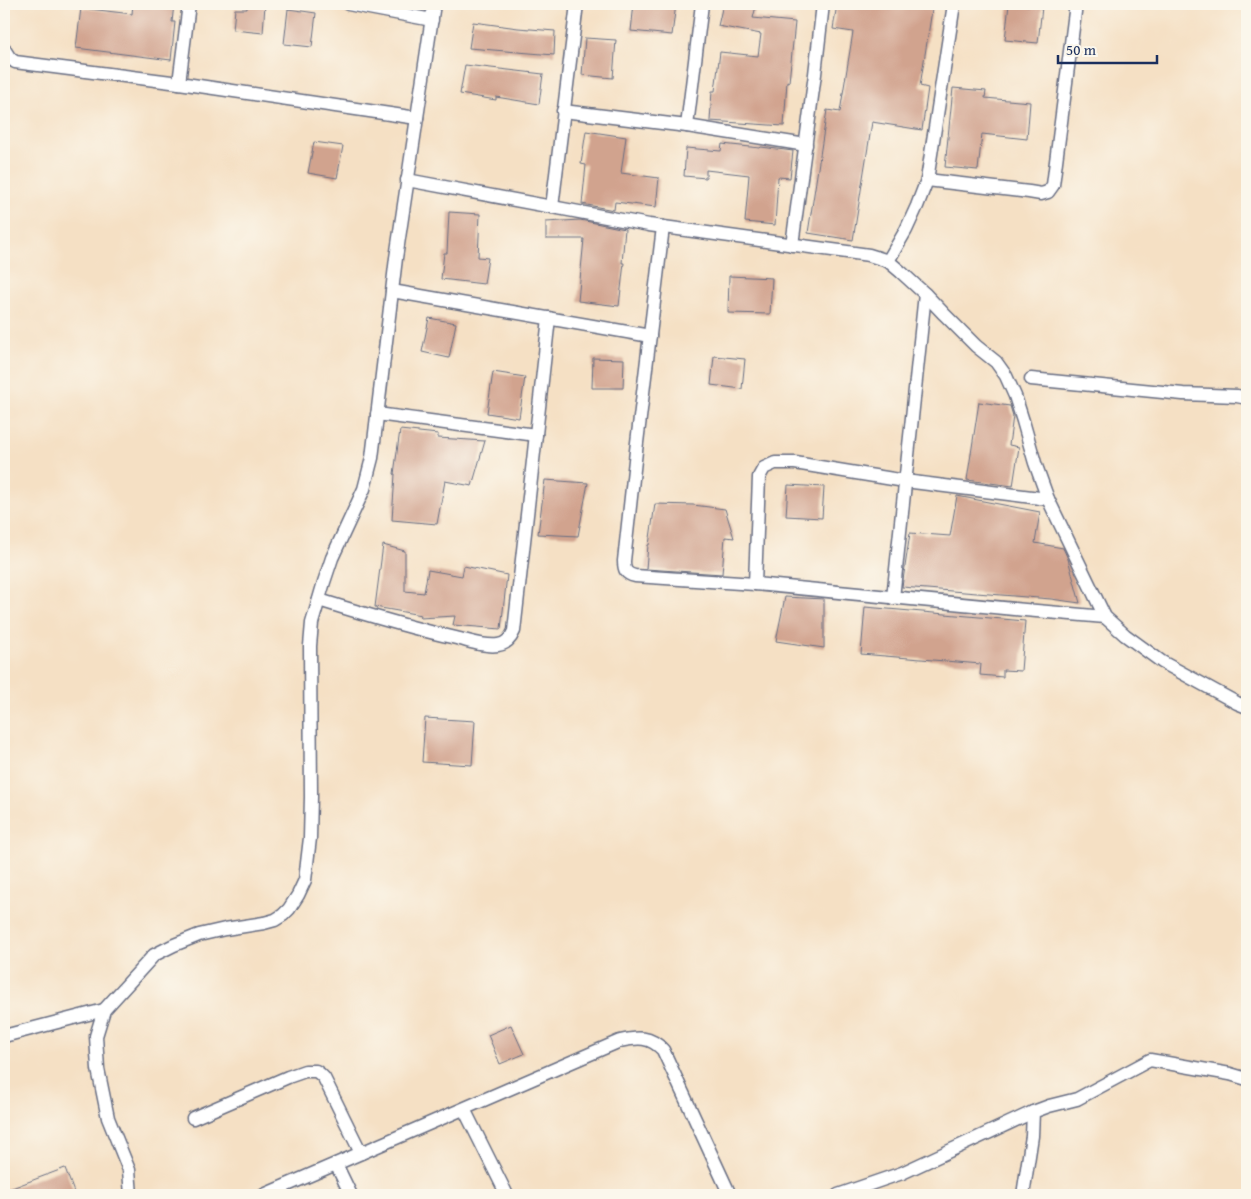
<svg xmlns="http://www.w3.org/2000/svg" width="1251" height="1199" font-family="'Gentium Book Plus',serif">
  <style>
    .building { fill: #d1a38e }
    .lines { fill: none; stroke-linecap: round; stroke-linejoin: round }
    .minor-casing { stroke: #676d82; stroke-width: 15 }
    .minor { stroke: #fff; stroke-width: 12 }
  </style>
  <rect width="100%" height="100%" fill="#fbf7ec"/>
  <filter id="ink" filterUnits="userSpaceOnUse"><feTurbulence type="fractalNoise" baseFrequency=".02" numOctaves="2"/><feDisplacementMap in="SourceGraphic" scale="10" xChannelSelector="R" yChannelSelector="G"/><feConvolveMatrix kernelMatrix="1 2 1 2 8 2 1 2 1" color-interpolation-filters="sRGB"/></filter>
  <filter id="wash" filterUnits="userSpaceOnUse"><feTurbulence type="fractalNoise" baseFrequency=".0096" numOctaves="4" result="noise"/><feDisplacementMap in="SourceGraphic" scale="20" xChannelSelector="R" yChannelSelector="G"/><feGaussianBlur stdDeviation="1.12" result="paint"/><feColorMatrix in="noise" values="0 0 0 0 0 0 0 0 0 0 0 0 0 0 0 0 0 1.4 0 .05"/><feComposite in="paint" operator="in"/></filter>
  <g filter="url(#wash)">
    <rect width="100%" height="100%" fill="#f5e0c4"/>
    <g id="blocks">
      <g class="building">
        <path d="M133,4H174L172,22H175L171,60L76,48L81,8L132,14Z"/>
        <path d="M247,4H265L263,33L233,30L235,9H247Z"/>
        <path d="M634,4H676L672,35L631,31Z"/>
        <path d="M723,4H743L756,6L753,18L795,22L789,82L787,81L784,126L710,121L712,91H715L720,52L758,56L761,34L718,26Z"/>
        <path d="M837,4H933L920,86L928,88L922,130L872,122L853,240L808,233L827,110L840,112L853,32L833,29Z"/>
        <path d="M1009,4L1042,7L1038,43L1005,40Z"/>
        <path d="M288,9L316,13L312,47L284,44Z"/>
        <path d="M473,22L518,28L555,31L554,55L469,48Z"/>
        <path d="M585,38L616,40L613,78L582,75Z"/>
        <path d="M465,65L543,74L539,104L496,97V100L460,94Z"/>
        <path d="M953,88L986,91L985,98L1030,102L1027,139L982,134L978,170L945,167Z"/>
        <path d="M586,131L626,137L621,173L659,178L656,207L615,202L614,210L582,204L586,165L581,164Z"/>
        <path d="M314,142L343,146L337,178L308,173Z"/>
        <path d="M722,144L760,148L761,147L793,151L790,178L778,177L775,225L745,222L749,175L706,170V178L684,176L686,148L721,151Z"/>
        <path d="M449,212L480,214L478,257L488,258L484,284L441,279L444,253H447Z"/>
        <path d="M580,220L625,229L622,263H624L619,306L578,301L584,239H546V222Z"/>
        <path d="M729,276L772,278L770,314L728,313Z"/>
        <path d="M429,318L456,323L449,358L422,352Z"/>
        <path d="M714,356L745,359L742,389L711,385Z"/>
        <path d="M593,358L624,359L623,388H592Z"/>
        <path d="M493,372L525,377L519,418L487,413Z"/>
        <path d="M979,402L1010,406L1013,416L1009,445L1019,447L1013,486L967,480Z"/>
        <path d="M400,430L438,434V438L485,441L472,486L445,481L437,524L392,520L395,474H394Z"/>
        <path d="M545,480L588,483L578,536L538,534Z"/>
        <path d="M788,485L824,487L822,518L786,516Z"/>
        <path d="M957,496L1040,512L1035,543L1063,548L1068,559L1080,603L1051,599L902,587L910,533L950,536Z"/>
        <path d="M655,504L693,505L725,509L734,538L725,537L722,574L646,569L648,545H649Z"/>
        <path d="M383,545L405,551V591L424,593L428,570L462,576L464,566L507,575L501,629L453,625L455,616L420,618L421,615L375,607Z"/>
        <path d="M785,597L824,599V648L776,641Z"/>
        <path d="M865,607L1025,621L1021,671L1003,670V677L980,675L981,664L861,654Z"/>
        <path d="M425,718L475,721L472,765L422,762Z"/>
        <path d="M511,1025L524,1054L500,1064L488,1035Z"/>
        <path d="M65,1168L75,1195H4V1191Z"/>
      </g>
    </g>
  </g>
  <g filter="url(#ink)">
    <use href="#blocks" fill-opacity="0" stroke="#676d82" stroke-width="1"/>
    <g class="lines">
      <g class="minor-casing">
        <g id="minor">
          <path d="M348,4L432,20"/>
          <path d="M4,49L9,57L15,62L179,83L417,118"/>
          <path d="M179,83L189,4"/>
          <path d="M563,111L687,126L806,145"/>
          <path d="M687,126L702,4"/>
          <path d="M407,180L649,225L869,255L888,261L901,272L925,294L944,314L976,346L996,362L1006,376L1015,396L1023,421L1035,463L1048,499L1105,617L1125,635L1162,662L1237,703L1247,707"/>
          <path d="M927,180L1029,192L1041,194L1048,192L1053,185L1076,4"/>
          <path d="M552,207L577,4"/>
          <path d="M663,227L636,451L624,561C624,570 626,574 635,576L755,584L1025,610L1105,617"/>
          <path d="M792,245L815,74L823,4"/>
          <path d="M888,261L906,230L917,206L927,180L954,4"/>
          <path d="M392,291L650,336"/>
          <path d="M1031,379L1183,394L1237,396L1247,398"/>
          <path d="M377,414L536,435"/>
          <path d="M755,584L759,477L764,468L775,463H795L905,481L1048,499"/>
          <path d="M893,598L925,294"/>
          <path d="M319,600C364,614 410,628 456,638C469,641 485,647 498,645C507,644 511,638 514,631L549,318"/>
          <path d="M4,1036L104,1010"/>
          <path d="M464,1109L507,1195"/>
          <path d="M193,1118L288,1077L305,1071H316L320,1074L324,1078L361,1153"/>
          <path d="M336,1164L351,1195"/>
          <path d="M131,1195L129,1170L108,1118L98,1069L96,1036L104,1010L154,955L174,945L199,935L225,929L264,923L275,920L283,915L289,909L298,895L305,880L310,838L311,797L310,646L312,623L324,582L332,558L364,489L372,458L396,258L434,4"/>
          <path d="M264,1195L620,1041C638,1037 650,1036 663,1050L730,1195"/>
          <path d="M838,1195L902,1173L1033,1112"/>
          <path d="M1023,1195L1032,1136L1033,1112L1049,1106L1077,1099L1150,1060L1230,1074L1247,1079"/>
        </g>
      </g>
      <use href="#minor" class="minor"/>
    </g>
  </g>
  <rect width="1251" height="1199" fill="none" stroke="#fbf7ec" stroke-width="20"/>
  <path d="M1058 55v8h99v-8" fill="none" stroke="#1b2f5e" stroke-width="2.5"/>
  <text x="1066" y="55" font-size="15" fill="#1b2f5e" stroke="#fbf7ec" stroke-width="4" paint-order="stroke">50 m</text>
</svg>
